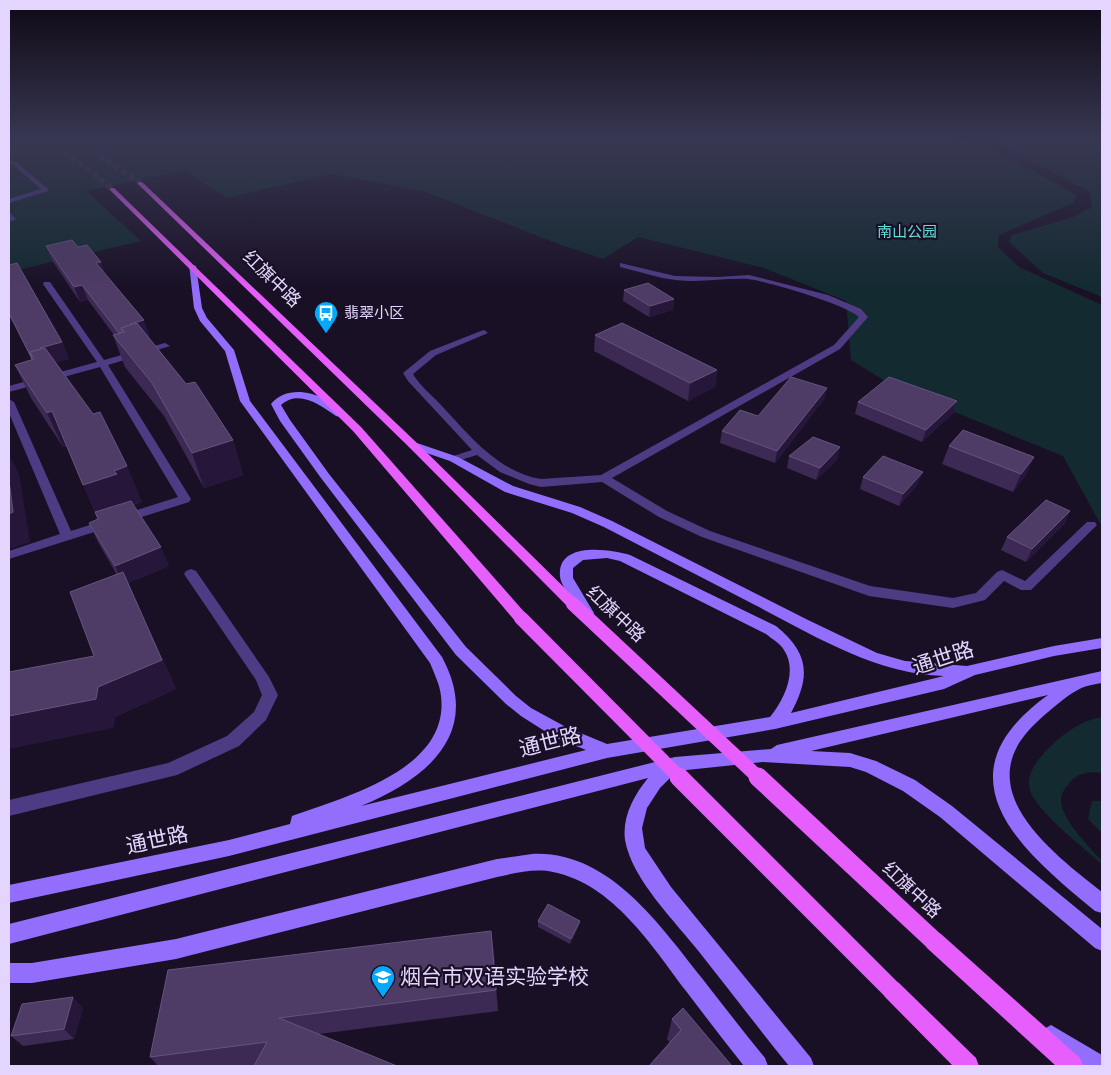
<svg xmlns="http://www.w3.org/2000/svg" width="1111" height="1075" font-family="Arial,'Noto Sans SC',sans-serif">
  <style>
    .green { fill: #132a30 }
    .lines { fill: none; stroke-linecap: round; stroke-linejoin: round }
    .primary-tunnel { stroke: #372e46; stroke-width: 6; stroke-dasharray: 6 3; stroke-linecap: butt }
    .pedestrian { fill: #4f3b84; fill-rule: evenodd }
    .minor { fill: #4f3b84; fill-rule: evenodd }
    .secondary { fill: #936efd; fill-rule: evenodd }
    .primary { fill: #e65efc; fill-rule: evenodd }
    .primary-bridge-far1 { stroke: #e65efc; stroke-width: 14 }
    .primary-bridge { stroke: #e65efc; stroke-width: 19 }
    .wall { fill: #3c2954 }
    .shaded-wall { fill: #26173a }
    .building { fill: #4e3b66; stroke: #65547e }
    .labels { text-anchor: middle; stroke-width: 4.5; stroke-linejoin: round; paint-order: stroke }
    .far-park-label { font-size: 15px; fill: #62dedc; stroke: #191026 }
    .far-poi-label { font-size: 15px; fill: #e4d5fe; stroke: #191026; text-anchor: start }
    .street-label { font-size: 18px; fill: #e4d5fe; stroke: #191026 }
    .near-street-label { font-size: 21px; fill: #e4d5fe; stroke: #191026 }
    .near-poi-label { font-size: 21px; fill: #e4d5fe; stroke: #191026; text-anchor: start }
  </style>
  <rect width="100%" height="100%" fill="#191026"/>
  <g class="green">
    <path d="M9,140H947L969,142L993,149L1077,195L1073,203L999,235L998,247L1019,267L1102,305V527L1063,456L898,389L851,360L846,301L764,268L638,237L603,259L556,243L423,191L331,174L227,198L185,171L86,191L141,241L9,272Z"/>
    <path d="M981,140H1102V297L1043,273L1009,242L1012,235L1073,217L1092,207L1090,192L999,144Z"/>
    <path d="M1102,717V773C1091,771 1078,773 1070,782C1066,787 1061,793 1061,800C1061,820 1090,847 1102,861V864C1085,849 1036,811 1030,790C1025,773 1039,758 1050,747C1064,733 1082,720 1102,717Z"/>
    <path d="M1092,801H1102V833L1088,819Z"/>
  </g>
  <g class="lines">
    <g class="primary-tunnel">
      <path d="M50,140L112,189"/>
      <path d="M77,140L140,183"/>
    </g>
    <g class="pedestrian">
      <path d="M12,162H16L48,189V191L9,203V199L41,189L12,164Z"/>
      <path d="M9,212L16,219L9,222Z"/>
    </g>
    <g class="minor">
      <path d="M9,159L17,163L14,165L9,163Z"/>
      <path d="M620,263L675,276L718,277L749,275L828,295L861,309L868,317L840,349L612,478L667,511L710,531L870,586L953,598L976,593L997,572L1002,570L1025,581L1087,522H1095L1097,525L1031,590H1021L1004,581L985,600L953,608L869,596L702,537L659,517L602,482L541,487L529,484L500,472L477,455L454,462L450,461L448,459L450,457L472,450L408,381L403,373L430,351L481,331L484,330L488,333L436,355L413,374C419,385 432,395 441,405C469,435 498,472 541,479L601,475L834,345L859,317C847,305 767,281 748,279C724,278 700,283 676,280C657,278 638,271 620,267Z"/>
      <path d="M44,282H50L104,360L165,343L170,346L108,365L191,499L189,502L9,559V551L60,534L9,413V399L14,402L71,531L178,497L100,367L9,392V386L97,362L43,284Z"/>
      <path d="M191,569L196,571L269,677L278,695L266,720L239,746L177,775L9,816V800L168,763L227,736L254,712L262,695L256,680L184,574L186,571Z"/>
    </g>
    <g class="secondary">
      <path d="M189,264L196,266L202,308L207,318L234,350L250,401L442,657C483,733 427,779 361,806L586,750L554,737L521,716L506,704L456,655L321,478L280,421L271,404C290,381 328,395 345,414L340,417L336,416C320,405 299,389 281,405L290,420L329,474L466,647L516,696L531,708L566,727L607,744L770,717C784,700 798,671 784,650C780,643 772,639 766,634L620,561L607,558L583,560L573,568V578L594,613L592,617H582C577,607 560,585 560,576C557,541 610,549 630,555L776,626C809,653 811,676 791,713L944,676C876,674 815,636 755,605C705,579 654,553 604,527L572,513L505,492L450,461L409,447L408,445L409,443H417L458,457L513,486L580,507L612,521L808,620L877,653L905,661L967,666L1054,646L1102,638V648L1054,656L975,675L944,689L775,729L607,758L229,856L9,903V885L229,840L290,824L292,816C344,797 450,770 441,696C440,685 434,673 430,663L240,401L225,351L200,321L194,308Z"/>
      <path d="M1102,671V683C1096,684 1089,685 1084,687C1070,692 1049,711 1038,721C965,787 1050,851 1102,892V913L1095,911C1019,849 935,776 1048,695L811,751L850,753L876,761L915,780L952,806L1102,929V951L1095,948L940,817L903,791L866,772L850,767L763,762L677,771L660,788L647,808L642,828L645,848L671,887L811,1058L814,1066H789C759,1029 730,991 700,953C676,922 632,880 625,840C622,817 634,795 648,778L9,944V924L675,757L771,749L777,745Z"/>
      <path d="M532,854C608,850 659,924 701,977C722,1004 743,1031 765,1058L768,1066H744C724,1041 705,1016 686,991C652,946 613,884 553,872C535,868 515,873 497,877L176,959L32,983H9V963H32L176,939L497,859Z"/>
      <path d="M1051,1025L1102,1055V1066H1081L1044,1043L1040,1036L1044,1029Z"/>
    </g>
    <g class="primary">
      <path d="M138,182H142L417,443L578,601L580,604L578,607H568L409,447L138,184Z"/>
      <path d="M110,188H114L361,427L526,614L528,618L526,622H516L353,431L110,190Z"/>
      <path d="M934,931L941,934L1080,1058L1083,1066H1056L927,948L924,941L927,934Z"/>
      <path d="M892,980L899,983L976,1058L979,1066H953L885,997L882,990L885,983Z"/>
    </g>
    <g class="primary-bridge-far1">
      <path d="M573,604L759,778"/>
      <path d="M521,618L680,778"/>
    </g>
    <g class="primary-bridge">
      <path d="M679,777L892,990"/>
      <path d="M758,777L934,941"/>
    </g>
  </g>
  <g class="wall">
    <path d="M46,246L78,247L105,274L150,336H147L233,440L243,475L204,488L164,416L125,367L113,335H114L88,300L80,302L52,260Z"/>
    <path d="M9,265L62,342L69,359L55,362L142,502L133,505L169,566L128,583L176,689L115,717L113,728L94,656L117,575L98,542L89,523L98,519L67,446L63,447L31,398L15,365L32,360L12,321L9,322Z"/>
    <path d="M624,290L674,299L673,310L649,317L623,301Z"/>
    <path d="M595,335L717,370L715,387L688,401L594,351Z"/>
    <path d="M827,388L824,399L775,463L720,443L722,431Z"/>
    <path d="M957,401L953,413L922,442L855,414L858,402Z"/>
    <path d="M949,446L1034,457L1026,475L1013,492L942,464Z"/>
    <path d="M840,447L837,460L816,480L787,468L789,456Z"/>
    <path d="M863,477L918,484L899,506L860,489Z"/>
    <path d="M1070,511L1064,524L1026,562L1001,550L1007,537Z"/>
    <path d="M538,921H580L579,926L570,944L538,927Z"/>
    <path d="M491,931L494,953L498,1011L319,1034L255,1065L246,1066H158L150,1057Z"/>
    <path d="M83,1008L74,1039L23,1046L11,1036Z"/>
    <path d="M672,1019L732,1066L670,1043L667,1039Z"/>
  </g>
  <g class="shaded-wall">
    <path d="M101,262L106,276L96,263Z"/>
    <path d="M82,285L88,300L80,302L74,287Z"/>
    <path d="M674,299L673,310L649,317L650,306Z"/>
    <path d="M9,315L12,321L9,322Z"/>
    <path d="M144,320L150,336L139,339L130,324Z"/>
    <path d="M62,342L69,359L50,364L40,348Z"/>
    <path d="M717,370L715,387L688,401L690,383Z"/>
    <path d="M827,388L824,399L775,463L777,451Z"/>
    <path d="M957,401L953,413L922,442L926,430Z"/>
    <path d="M52,411L68,445L63,447L47,413Z"/>
    <path d="M233,440L243,475L204,488L192,453Z"/>
    <path d="M840,447L837,460L816,480L820,468Z"/>
    <path d="M9,455L19,474L30,542L9,549Z"/>
    <path d="M1034,457L1026,475L1013,492L1021,474Z"/>
    <path d="M127,466L142,502L130,505L99,520L83,485L114,471Z"/>
    <path d="M923,472L918,484L899,506L903,494Z"/>
    <path d="M1070,511L1064,524L1026,562L1032,549Z"/>
    <path d="M161,547L169,566L128,583L176,689L115,717L113,728L9,749V716L98,687L124,585L115,566Z"/>
    <path d="M580,921L579,926L570,944L571,939Z"/>
    <path d="M491,931L494,953L498,1011L496,990Z"/>
    <path d="M73,997L83,1008L74,1039L64,1029Z"/>
  </g>
  <g class="building">
    <path d="M72,240L78,247L87,245L101,262L96,263L144,320L130,324L131,325L121,328L123,332L119,333L82,285L74,287L46,246Z"/>
    <path d="M17,263L62,342L40,348L41,349L30,352L32,359L9,313V265Z"/>
    <path d="M648,283L674,299L650,306L624,290Z"/>
    <path d="M137,323L186,384L195,382L233,440L192,453L152,383L113,335L125,332L121,328Z"/>
    <path d="M622,323L717,370L690,383L595,335Z"/>
    <path d="M45,348L93,414L100,412L127,466L114,471L117,474L83,485L52,411L47,413L15,365L34,359L30,352Z"/>
    <path d="M791,377L827,388L777,451L722,431L740,410L758,416Z"/>
    <path d="M889,377L957,401L926,430L858,402Z"/>
    <path d="M963,430L1034,457L1021,474L949,446Z"/>
    <path d="M813,437L840,447L820,468L789,456Z"/>
    <path d="M883,456L923,472L903,494L863,477Z"/>
    <path d="M9,480L13,512L9,514Z"/>
    <path d="M1046,500L1070,511L1032,549L1007,537Z"/>
    <path d="M131,501L161,547L115,566L89,523L98,519L95,512Z"/>
    <path d="M123,572L162,660L98,687L96,699L9,716V672L94,656L70,592Z"/>
    <path d="M548,904L580,921L571,939L538,921Z"/>
    <path d="M491,931L496,990L279,1018L397,1066H254L267,1042L150,1057L168,970Z"/>
    <path d="M73,997L64,1029L11,1036L22,1004Z"/>
    <path d="M683,1008L732,1066H649L681,1030L672,1019Z"/>
  </g>
  <linearGradient id="sky" x2="0" y2="1"><stop stop-color="#0e0915"/><stop offset="0.48" stop-color="#383752"/><stop offset="1" stop-color="#383752" stop-opacity="0"/></linearGradient>
  <rect width="1111" height="290" fill="url(#sky)"/>
  <defs>
    <g id="bus-pin" transform="scale(1.25)"><path d="M0 17L-7.5 6A9.5 9.5 0 1 1 7.5 6Z" fill="#05a9fb" stroke="#191026"/><path d="M-5-6H5V4H4V6H2V4H-2V6H-4V4H-5ZM-3.5-4V0h7V-4ZM-3.5 1.2v1.5H-2V1.2ZM2 1.2v1.5H3.5V1.2Z" fill="#fff"/></g>
    <g id="school-pin" transform="scale(1.25)"><path d="M0 17L-7.5 6A9.5 9.5 0 1 1 7.5 6Z" fill="#05a9fb" stroke="#191026"/><path d="M0-5L7-2L0 1L-7-2ZM-4 1L0 2.5L4 1V4Q0 6-4 4Z" fill="#fff"/></g>
  </defs>
  <g fill-rule="evenodd">
    <use href="#bus-pin" x="326" y="313"/>
    <use href="#school-pin" x="383" y="977"/>
  </g>
  <g class="labels">
    <g class="far-park-label">
      <text x="907" y="237">南山公园</text>
    </g>
    <g class="far-poi-label">
      <text x="344" y="318">翡翠小区</text>
    </g>
    <g class="street-label">
      <text transform="translate(272 279) rotate(44)" y="6">红旗中路</text>
      <text transform="translate(616 614) rotate(43)" y="6">红旗中路</text>
      <text transform="translate(912 890) rotate(43)" y="6">红旗中路</text>
    </g>
    <g class="near-street-label">
      <text transform="translate(943 658) rotate(-18)" y="7">通世路</text>
      <text transform="translate(550 742) rotate(-14)" y="7">通世路</text>
      <text transform="translate(157 840) rotate(-12)" y="7">通世路</text>
    </g>
    <g class="near-poi-label">
      <text x="400" y="984">烟台市双语实验学校</text>
    </g>
  </g>
  <rect width="1111" height="1075" fill="none" stroke="#e4d5fe" stroke-width="20"/>
</svg>
